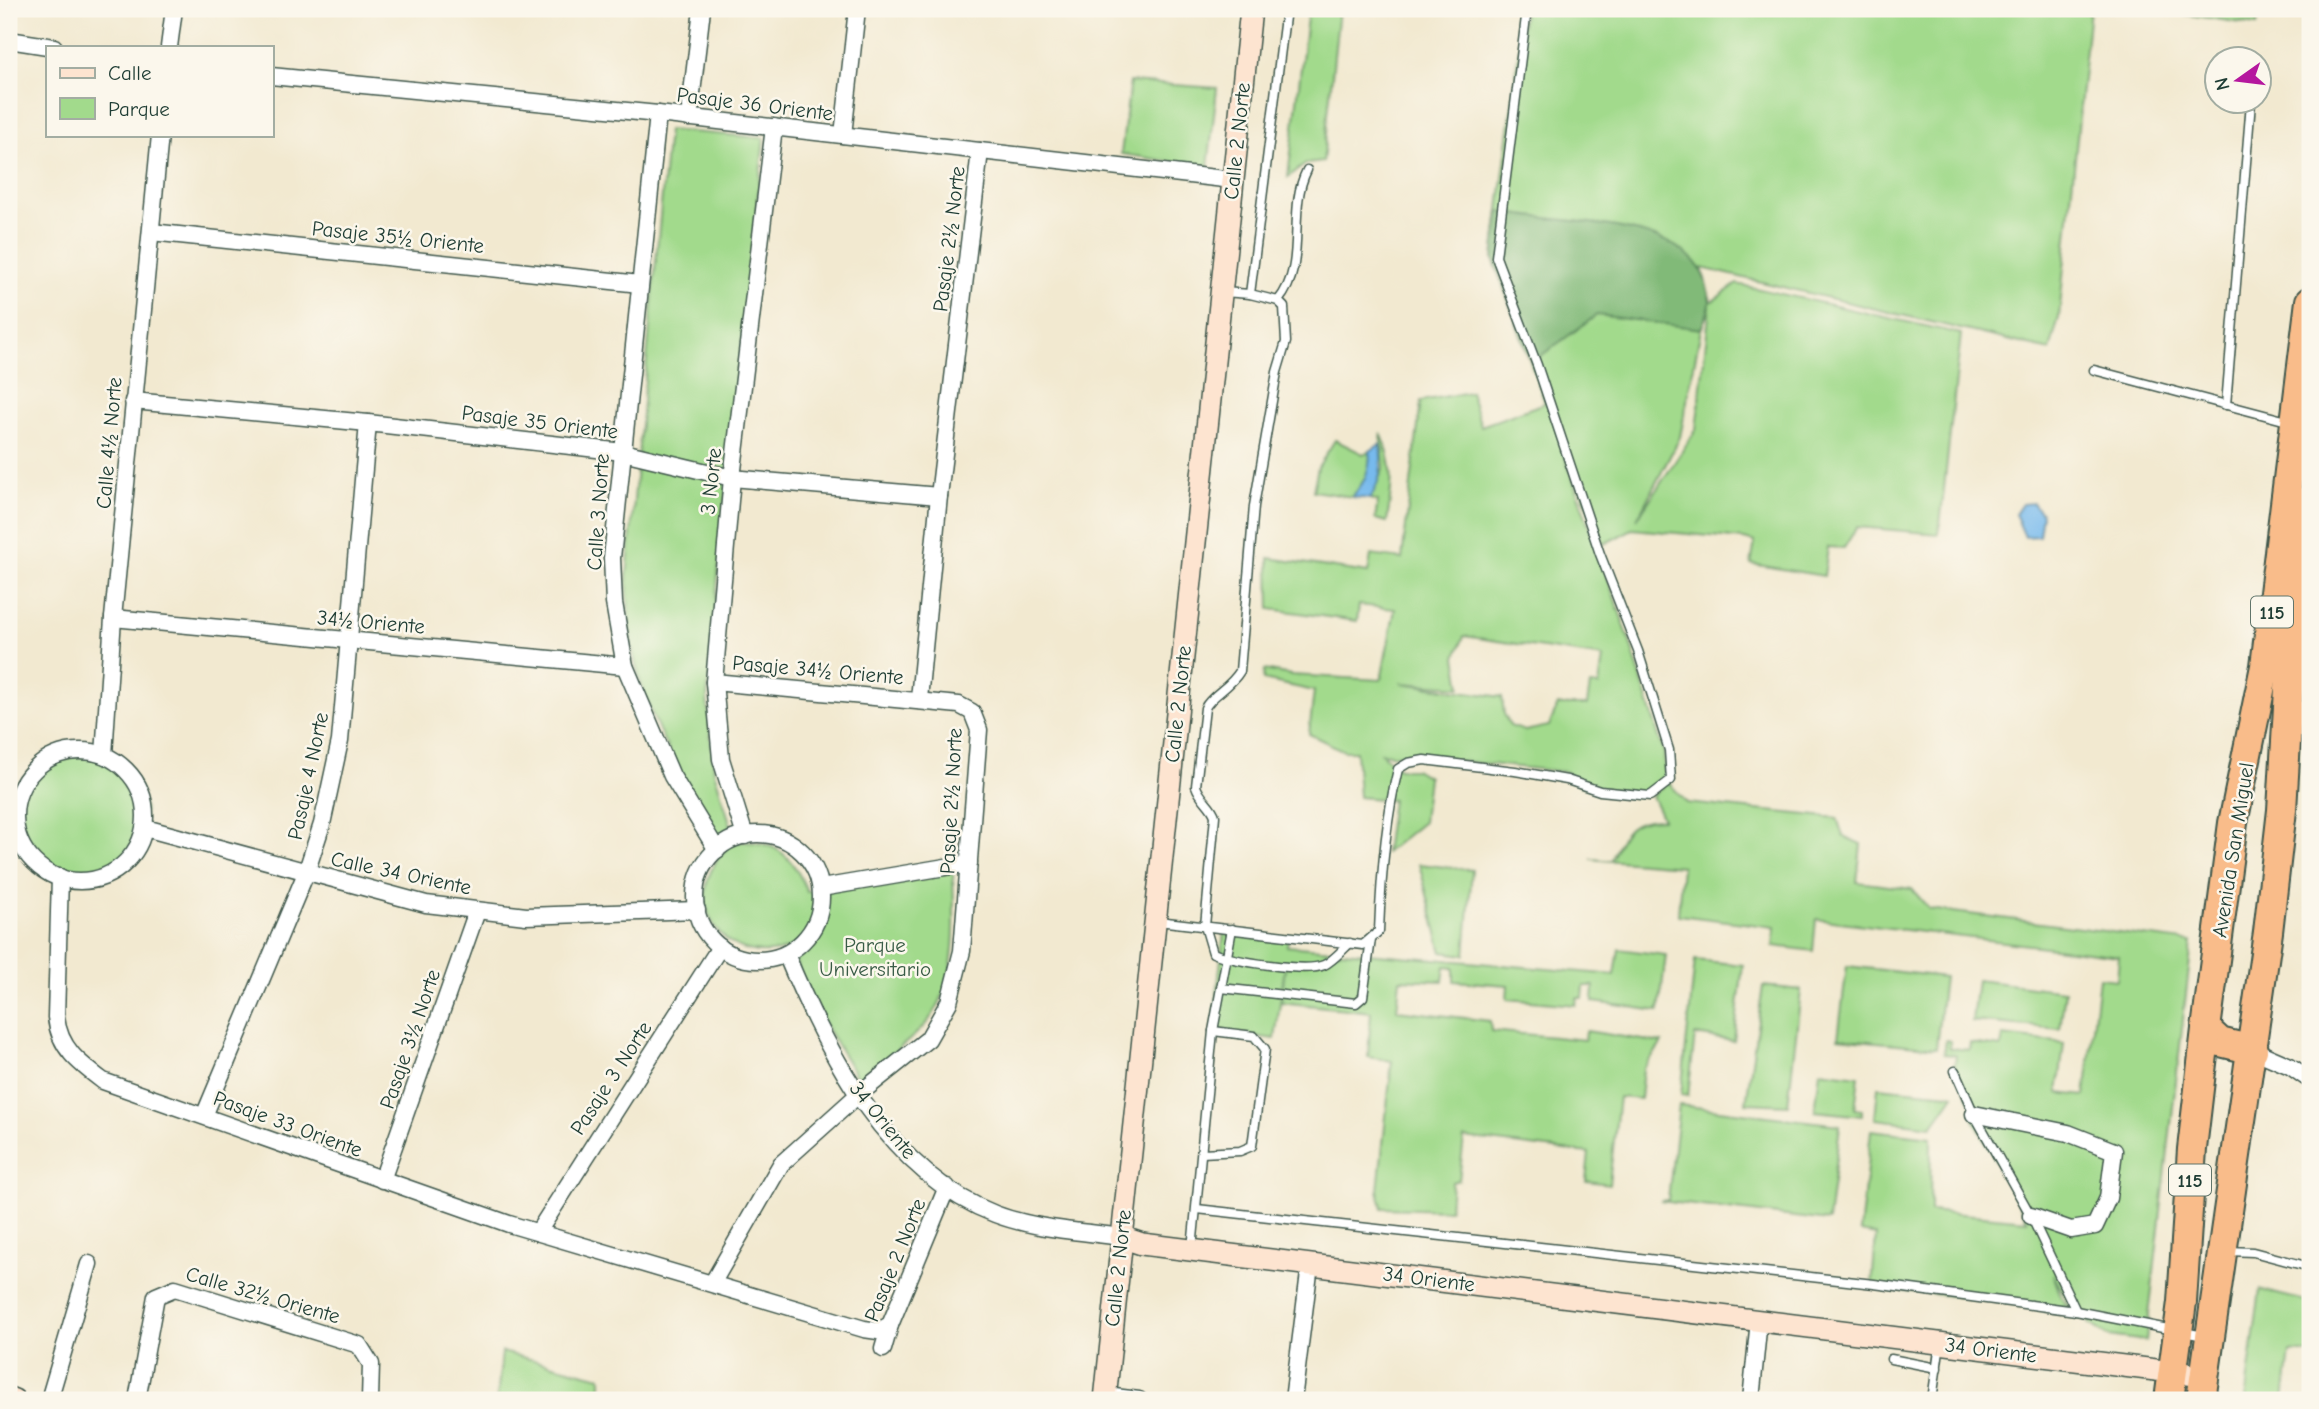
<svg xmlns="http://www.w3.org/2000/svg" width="2319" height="1409" font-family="'Comic Neue',sans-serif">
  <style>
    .green { fill: #a2da8c; stroke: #608c60; stroke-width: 2; fill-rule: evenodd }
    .forest { fill: #81ba78; stroke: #507c56; stroke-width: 2 }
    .water { fill: #77baed; stroke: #4b7c90; stroke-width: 2 }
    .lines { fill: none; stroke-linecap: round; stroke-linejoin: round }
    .lane-casing { stroke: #3f574b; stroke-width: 11 }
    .street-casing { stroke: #3f574b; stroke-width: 19 }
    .secondary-casing { stroke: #3f574b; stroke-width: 24 }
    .highway-casing { stroke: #3f574b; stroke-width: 32 }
    .lane { stroke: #fff; stroke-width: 8 }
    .street { stroke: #fff; stroke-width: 16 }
    .secondary { stroke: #fde4d0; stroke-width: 21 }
    .highway { stroke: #f9bc8a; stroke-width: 28 }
    .labels { text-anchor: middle; stroke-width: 5; stroke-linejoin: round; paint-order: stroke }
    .shield { fill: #fbf7ec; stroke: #61756b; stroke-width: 2 }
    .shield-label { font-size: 19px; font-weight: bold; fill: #1f3d34 }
    .street-label { font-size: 21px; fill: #1f3d34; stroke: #fbf7ec }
    .park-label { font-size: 21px; fill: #395c46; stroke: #fbf7ec }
  </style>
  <rect width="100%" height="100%" fill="#fbf7ec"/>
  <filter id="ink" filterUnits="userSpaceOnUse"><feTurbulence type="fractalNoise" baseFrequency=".0143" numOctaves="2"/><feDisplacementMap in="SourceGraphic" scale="14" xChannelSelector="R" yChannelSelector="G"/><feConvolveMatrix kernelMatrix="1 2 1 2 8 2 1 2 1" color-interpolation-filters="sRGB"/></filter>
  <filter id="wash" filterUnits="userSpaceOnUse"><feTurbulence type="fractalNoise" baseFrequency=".00686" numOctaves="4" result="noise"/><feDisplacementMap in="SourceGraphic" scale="28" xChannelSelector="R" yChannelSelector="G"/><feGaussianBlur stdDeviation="1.57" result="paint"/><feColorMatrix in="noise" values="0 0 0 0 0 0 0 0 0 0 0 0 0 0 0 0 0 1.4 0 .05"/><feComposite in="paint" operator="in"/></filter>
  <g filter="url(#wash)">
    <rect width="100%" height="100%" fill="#f2e9d0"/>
    <g class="green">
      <path d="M1308,9H1339L1323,162L1306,164L1288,177Z"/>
      <path d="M1524,9H2090L2059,317L2050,350L1702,268L1711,302L1737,284L1961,334L1939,534L1857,527L1844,548L1828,547L1824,576L1751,564L1755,542L1744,539L1632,529L1604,544L1559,441L1628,636L1664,753L1665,779L1649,793L1582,786L1566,772L1381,753L1399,769H1415L1428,777L1423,822L1385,853L1392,800L1359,797L1356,751H1344L1309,734L1314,691L1263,680L1264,670L1291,675L1381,680L1395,609L1359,605L1357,621L1270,609L1269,558L1368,573L1371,555L1402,559L1421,401L1470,392L1481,426L1545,403L1493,258ZM1710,306L1696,430L1637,519L1680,437L1701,329ZM1464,636L1603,657L1599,686L1590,685L1587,705H1558L1549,726L1525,731L1510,726L1504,714L1502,697L1401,683L1461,687L1456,657Z"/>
      <path d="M2147,9H2259L2257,25Z"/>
      <path d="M1130,82L1217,88L1208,167L1121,154Z"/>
      <path d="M668,130L764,138L724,507L707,698L714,771L736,842C776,840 793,855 807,892L953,872C954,923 961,988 922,1028C904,1047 879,1063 858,1079L815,1009L790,948C723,970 678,902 725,850C692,796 657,737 639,677C629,645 628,609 627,576Z"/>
      <path d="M1381,433C1396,467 1392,486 1387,522L1375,519L1378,501L1370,499L1384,467Z"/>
      <path d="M1335,440L1363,454L1370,451C1370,471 1365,482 1352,497L1313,491L1318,467Z"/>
      <circle cx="80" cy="817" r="65"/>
      <path d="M1668,782L1687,803L1837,818L1843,836L1861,844L1857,882L1912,889L1929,909L2192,942L2146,1341L2108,1336L2074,1313L2053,1274L2061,1297L2069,1309L1872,1287L1876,1235L1860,1232L1871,1130L1931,1137L1930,1211L2027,1220L1972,1116L1976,1112L1954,1070L1956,1055L1944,1054L1946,1040L1950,1041V1048L1969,1050L1970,1043L2001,1047L2003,1036L2064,1043L2058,1093L2085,1096L2099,978L2117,980L2119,956L1816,919L1813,951L1773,946L1775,927L1678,915L1682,866L1591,859L1611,861C1624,831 1628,819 1663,819L1652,796Z"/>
      <path d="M1419,864L1472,870L1465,955L1442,952Z"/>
      <path d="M1224,931L1288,939L1287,946L1615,975L1619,949L1666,955L1659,1011L1593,1002L1594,986H1584L1583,998H1577L1576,1005L1507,999L1508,985L1454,981V967L1445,966L1443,981L1400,979L1397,1010L1490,1021L1491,1031L1585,1040L1586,1031L1662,1043L1643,1069L1640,1099L1619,1097L1609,1184L1586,1181L1589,1153L1464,1138L1459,1180L1452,1182L1450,1210L1382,1208L1378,1190L1392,1061L1368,1057L1371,1012L1281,1002L1286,960L1275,1039L1213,1031Z"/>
      <path d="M1695,960L1743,965L1734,1041L1695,1035L1688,1096L1681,1095Z"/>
      <path d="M1847,966L1944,977L1936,1048L1838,1038Z"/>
      <path d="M1977,980L2065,991L2060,1029L1972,1021Z"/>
      <path d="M1763,986L1801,990L1788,1105L1746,1103Z"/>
      <path d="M1820,1071L1859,1076L1855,1109L1862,1110V1116L1815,1111Z"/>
      <path d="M1878,1087L1949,1094L1954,1095L1932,1126L1875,1119Z"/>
      <path d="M1679,1105L1840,1125L1828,1221L1660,1201L1668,1200Z"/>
      <path d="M2260,1290L2310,1302V1354L2290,1352L2284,1400H2245Z"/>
      <path d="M502,1352L601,1377V1400H497Z"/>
    </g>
    <path class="forest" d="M1499,211C1554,225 1689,216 1706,283C1707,289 1711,298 1710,304C1709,312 1704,321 1701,329L1597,315L1531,363L1493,258Z"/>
    <g class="water">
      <path d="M1380,444C1383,466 1381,480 1370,499L1352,497C1365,482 1370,471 1370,451Z"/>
      <path d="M2033,503L2042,514L2039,536L2025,537L2015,514L2022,504Z"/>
    </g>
  </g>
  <g filter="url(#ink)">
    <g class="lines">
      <g class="lane-casing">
        <g id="lane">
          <path d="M1286,9L1250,294L1278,301L1284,307L1286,342L1277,372L1254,506L1240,671C1230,688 1211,695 1205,708L1196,786C1200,799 1212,805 1215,816L1205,926L1213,953C1233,961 1306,973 1324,965C1333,961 1342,950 1350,943"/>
          <path d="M1223,292L1250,294"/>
          <path d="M1278,301C1309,264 1286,211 1307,170"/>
          <path d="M2094,370L2291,422"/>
          <path d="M2226,405L2251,102"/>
          <path d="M1158,921L1363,945L1379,931C1381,877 1385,822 1398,769L1408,763L1424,760L1515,771L1567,780L1600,791L1650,796L1671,780L1669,750L1638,651L1600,554L1537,365L1496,257L1527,9"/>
          <path d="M1221,988L1356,1003L1363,997L1371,939"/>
          <path d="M1955,1071L1974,1114L2031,1216L2076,1311"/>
          <path d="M1202,1153L1240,1151L1252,1146L1265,1049L1254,1036L1213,1031"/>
          <path d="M1197,1209L1874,1284L2076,1311L2204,1336"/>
          <path d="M1192,1249L1213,1031L1232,929"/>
          <path d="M2228,1251L2253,1252L2310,1267"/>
          <path d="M1891,1359L1937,1368"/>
          <path d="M1932,1400L1940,1343"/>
        </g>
      </g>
      <g class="street-casing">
        <g id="street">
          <path d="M9,40L54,47"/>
          <path d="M169,47L174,9"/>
          <path d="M271,76L658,114L1233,180"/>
          <path d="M658,114L612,558L614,603L625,666L672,776L717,850"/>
          <path d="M689,118L702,9"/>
          <path d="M843,135L857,9"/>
          <path d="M151,232L640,284"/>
          <path d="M133,401L368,423L623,452L732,478L939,496"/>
          <path d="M113,618L625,666"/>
          <path d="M919,699L939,496L980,151"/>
          <circle cx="80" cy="816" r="65"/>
          <path d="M104,755L113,618L160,135"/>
          <path d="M145,828L426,904L526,916L697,910"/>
          <circle cx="758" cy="897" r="63"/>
          <path d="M745,836L721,759L714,682L732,478L774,127"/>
          <path d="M60,877L56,1017C59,1048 79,1063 103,1081L509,1224L864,1329L878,1331L890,1325"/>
          <path d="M821,888L969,863"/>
          <path d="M786,954C827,1053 888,1173 995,1214C1034,1229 1080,1231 1121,1237"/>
          <path d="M2253,1050L2290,1066L2310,1080"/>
          <path d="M1974,1114L2068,1133L2114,1151L2108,1198L2095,1226L2071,1230L2031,1216"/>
          <path d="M204,1116L306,873L322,824L340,741L368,423"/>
          <path d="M382,1180L477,911"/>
          <path d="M538,1232L720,947"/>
          <path d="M713,1282L781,1164L859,1094L928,1039L949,1002L962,951L979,730L972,712L959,705L714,682"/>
          <path d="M883,1349L890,1325L947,1187"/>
          <path d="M1106,1396L1139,1400"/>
          <path d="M49,1400L89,1264"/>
          <path d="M137,1400L156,1296L175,1288L359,1345L371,1364L370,1400"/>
          <path d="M1293,1400L1310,1265"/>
          <path d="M1751,1400L1759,1320"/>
        </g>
      </g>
      <g class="secondary-casing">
        <g id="secondary">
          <path d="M1121,1237L1142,1244L2204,1376"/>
          <path d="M9,1398L14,1400"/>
          <path d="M1105,1400L1251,9"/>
        </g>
      </g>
      <g class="highway-casing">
        <g id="highway">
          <path d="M2206,1029L2220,1042L2253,1050"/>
          <path d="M2169,1400L2182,1302L2192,1149L2206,1029L2233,823L2265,666L2310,301"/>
          <path d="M2201,1400L2268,932L2282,810L2291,655L2310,499"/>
        </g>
      </g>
      <use href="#lane" class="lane"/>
      <use href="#street" class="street"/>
      <use href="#secondary" class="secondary"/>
      <use href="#highway" class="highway"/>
    </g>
  </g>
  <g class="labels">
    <g class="shield">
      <rect x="2251" y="596.5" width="42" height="31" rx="5"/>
      <rect x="2169" y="1164.5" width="42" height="31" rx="5"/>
    </g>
    <g class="shield-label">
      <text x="2272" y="619">115</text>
      <text x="2190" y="1187">115</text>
    </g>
    <g class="street-label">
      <text transform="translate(755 104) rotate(7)" y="7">Pasaje 36 Oriente</text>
      <text transform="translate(1237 141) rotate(-84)" y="7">Calle 2 Norte</text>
      <text transform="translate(398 237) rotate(6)" y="7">Pasaje 35½ Oriente</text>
      <text transform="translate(949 239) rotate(-83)" y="7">Pasaje 2½ Norte</text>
      <text transform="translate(540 422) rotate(7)" y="7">Pasaje 35 Oriente</text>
      <text transform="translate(109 443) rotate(-85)" y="7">Calle 4½ Norte</text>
      <text transform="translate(711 481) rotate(-84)" y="7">3 Norte</text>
      <text transform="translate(598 512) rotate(-86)" y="7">Calle 3 Norte</text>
      <text transform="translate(371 622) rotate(5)" y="7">34½ Oriente</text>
      <text transform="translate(818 670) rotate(5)" y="7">Pasaje 34½ Oriente</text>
      <text transform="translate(1178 704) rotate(-84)" y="7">Calle 2 Norte</text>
      <text transform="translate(308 776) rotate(-78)" y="7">Pasaje 4 Norte</text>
      <text transform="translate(951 801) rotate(-87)" y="7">Pasaje 2½ Norte</text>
      <text transform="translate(2233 850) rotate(-81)" y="7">Avenida San Miguel</text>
      <text transform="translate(401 873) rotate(12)" y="7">Calle 34 Oriente</text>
      <text transform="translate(410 1039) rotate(-71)" y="7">Pasaje 3½ Norte</text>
      <text transform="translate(611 1078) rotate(-57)" y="7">Pasaje 3 Norte</text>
      <text transform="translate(883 1120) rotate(51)" y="7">34 Oriente</text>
      <text transform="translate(288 1124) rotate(20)" y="7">Pasaje 33 Oriente</text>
      <text transform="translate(895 1260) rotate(-68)" y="7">Pasaje 2 Norte</text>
      <text transform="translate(1118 1268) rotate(-84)" y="7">Calle 2 Norte</text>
      <text transform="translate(1429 1279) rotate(7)" y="7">34 Oriente</text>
      <text transform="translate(263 1295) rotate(16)" y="7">Calle 32½ Oriente</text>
      <text transform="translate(1991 1350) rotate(7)" y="7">34 Oriente</text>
    </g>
    <g class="park-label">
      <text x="875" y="952">Parque<tspan x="875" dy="24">Universitario</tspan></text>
    </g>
  </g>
  <rect width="2319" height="1409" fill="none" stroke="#fbf7ec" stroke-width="35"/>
  <rect x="46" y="46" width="228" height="91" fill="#fbf7ec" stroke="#a3ada2" stroke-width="2"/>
  <rect x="60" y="68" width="35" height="10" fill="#fde4d0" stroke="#a3ada2" stroke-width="2"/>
  <text x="108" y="80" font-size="21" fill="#1f3d34">Calle</text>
  <rect x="60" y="98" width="35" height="21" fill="#a2da8c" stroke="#a3ada2" stroke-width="2"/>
  <text x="108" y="116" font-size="21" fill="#1f3d34">Parque</text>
  <g transform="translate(2238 80) rotate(256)"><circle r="33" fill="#fbf7ec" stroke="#a3ada2" stroke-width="2"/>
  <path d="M0-5L12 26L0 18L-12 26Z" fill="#b5179e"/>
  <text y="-10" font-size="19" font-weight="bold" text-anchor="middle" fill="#1f3d34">N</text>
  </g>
</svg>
